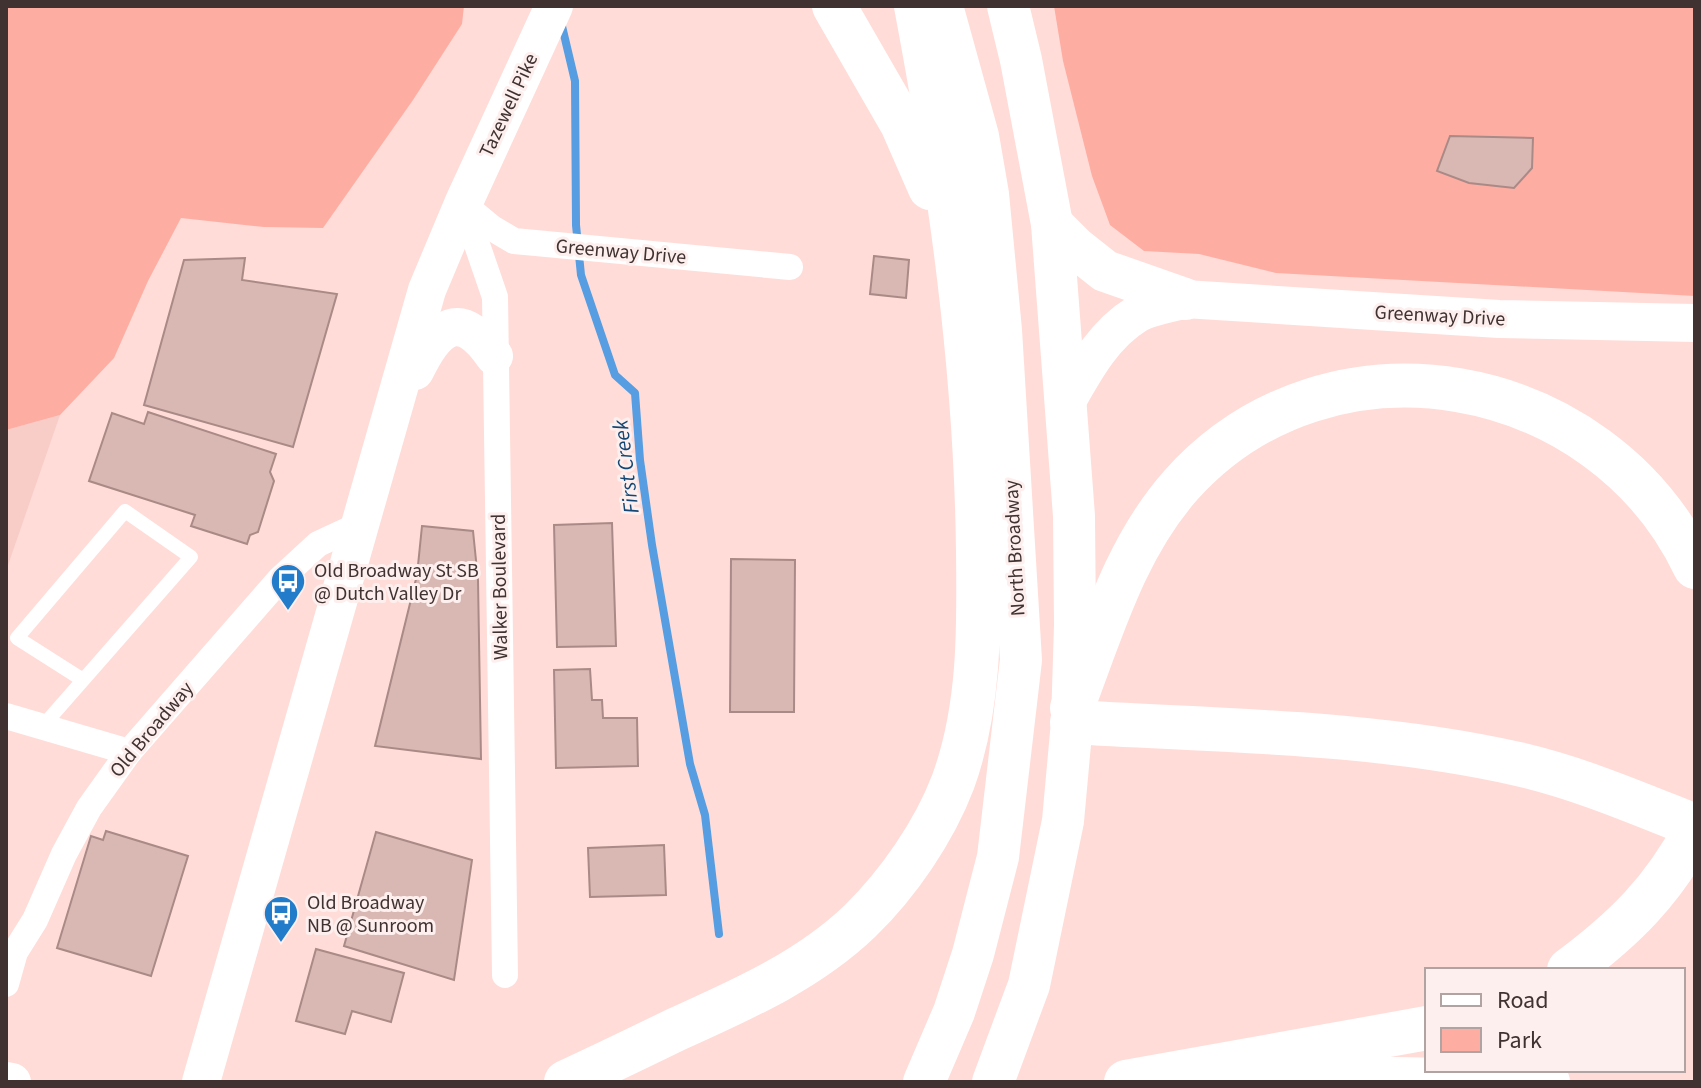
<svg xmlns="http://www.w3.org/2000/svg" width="1701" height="1088" font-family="'Source Sans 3',sans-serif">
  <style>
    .built { fill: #f8cdc8 }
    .green { fill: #feada3 }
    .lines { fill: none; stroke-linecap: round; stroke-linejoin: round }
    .stream { stroke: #569de2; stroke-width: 8 }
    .building { fill: #d9b7b3; stroke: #aa8a86; stroke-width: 2 }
    .lane { stroke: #fff; stroke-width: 14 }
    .street { stroke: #fff; stroke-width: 26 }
    .secondary { stroke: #fff; stroke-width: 38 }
    .primary { stroke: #fff; stroke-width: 42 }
    .highway { stroke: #fff; stroke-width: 44 }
    .labels { text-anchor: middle; stroke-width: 6; stroke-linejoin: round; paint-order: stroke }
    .street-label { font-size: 20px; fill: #403231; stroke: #fdefed }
    .poi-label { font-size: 20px; fill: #403231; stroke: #fdefed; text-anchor: start }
    .water-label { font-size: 22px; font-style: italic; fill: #134673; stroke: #fdefed }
  </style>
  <rect width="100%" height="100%" fill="#ffdcd7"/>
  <path class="built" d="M60,415L6,571V430Z"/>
  <g class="green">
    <path d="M6,6H464L462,24L413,100L323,228L264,227L181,218L148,281L114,358L60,415L6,430Z"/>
    <path d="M1054,6H1695V296L1276,273L1199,254L1144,251L1110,225L1092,176L1063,61Z"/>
  </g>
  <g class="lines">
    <path class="stream" d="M561,22L575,81L576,225L581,275L615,375L635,393L640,460L652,545L690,764L705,815L719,934"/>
  </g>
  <g class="building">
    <path d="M1450,136L1533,138L1532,168L1514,188L1469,183L1437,171Z"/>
    <path d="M874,256L909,260L906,298L870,294Z"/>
    <path d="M245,258L242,280L337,294L293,447L144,405L184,260Z"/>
    <path d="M148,412L276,454L270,472L274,481L258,532L250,535L247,544L191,526L195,515L89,481L112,413L144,424Z"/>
    <path d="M612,523L616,646L557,647L554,525Z"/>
    <path d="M422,526L473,531L478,580L481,759L375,746L417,575Z"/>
    <path d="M731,559L795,560L794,712H730Z"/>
    <path d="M590,669L592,700H602L603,718H637L638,766L556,768L554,670Z"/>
    <path d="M106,831L188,856L151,976L57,948L91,836L103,840Z"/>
    <path d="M376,832L472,860L454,980L344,946Z"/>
    <path d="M664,845L666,895L590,897L588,848Z"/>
    <path d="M316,949L404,973L391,1022L352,1011L345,1034L296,1021Z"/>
  </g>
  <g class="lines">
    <path class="lane" d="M42,727L191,557L125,511L17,638L83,680"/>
    <g class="street">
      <path d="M463,204L495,297L505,975"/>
      <path d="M463,204L492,228L514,241L790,267"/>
      <path d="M6,716L129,752"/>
      <path d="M6,984L15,952L35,920L64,854L89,808L129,752L280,579L318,544L361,524"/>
    </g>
    <g class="secondary">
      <path d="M415,371C437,326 460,307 494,356"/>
      <path d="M1067,401C1085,369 1104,334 1137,314C1151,306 1171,304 1185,299L1499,319L1695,323"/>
      <path d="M6,1081L12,1082"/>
      <path d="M201,1082L427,290L463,204L554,6"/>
    </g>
    <g class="primary">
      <path d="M1052,224L1076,248L1105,271L1185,299"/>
      <path d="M924,1082L954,1012L973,954L998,857L1021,660L1001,330L988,194L978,136L942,6"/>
      <path d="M993,1082L1029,985L1063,821L1072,722L1075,625L1074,516L1052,224L1021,60L1008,6"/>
    </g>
    <g class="highway">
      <path d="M834,6L902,124L930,188"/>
      <path d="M1072,708C1102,630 1125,548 1181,485C1330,319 1602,371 1695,567"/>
      <path d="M1072,722C1220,731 1373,731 1518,764C1579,778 1637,803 1695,826"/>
      <path d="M1569,970C1624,929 1663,891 1695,830"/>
      <path d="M566,1082C603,1065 640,1047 677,1029C741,1000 808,971 860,921C898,884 934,832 953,782C980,708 979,629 978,552C976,368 950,186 916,6"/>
      <path d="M1126,1082L1427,1028"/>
      <path d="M1225,1082L1346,1078L1548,1082"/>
    </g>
  </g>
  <defs>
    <g id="bus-pin" transform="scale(1.8)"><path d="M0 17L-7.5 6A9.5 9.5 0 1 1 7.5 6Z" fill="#237cc9" stroke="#fdefed"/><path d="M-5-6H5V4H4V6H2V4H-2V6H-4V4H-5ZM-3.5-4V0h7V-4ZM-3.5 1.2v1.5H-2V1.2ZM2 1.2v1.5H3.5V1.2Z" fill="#fff"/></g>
  </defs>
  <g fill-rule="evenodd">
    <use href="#bus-pin" x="288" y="581"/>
    <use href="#bus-pin" x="281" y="913"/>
  </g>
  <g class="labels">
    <g class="street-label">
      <text transform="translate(508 105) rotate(-65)" y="7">Tazewell Pike</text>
      <text transform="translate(621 251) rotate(5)" y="7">Greenway Drive</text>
      <text transform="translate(1440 315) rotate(3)" y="7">Greenway Drive</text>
      <text transform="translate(1014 548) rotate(-93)" y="7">North Broadway</text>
      <text transform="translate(499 587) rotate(-91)" y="7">Walker Boulevard</text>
      <text transform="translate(151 729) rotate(-50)" y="7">Old Broadway</text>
    </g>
    <g class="poi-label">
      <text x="314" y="577">Old Broadway St SB<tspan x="314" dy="23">@ Dutch Valley Dr</tspan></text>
      <text x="307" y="909">Old Broadway<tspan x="307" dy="23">NB @ Sunroom</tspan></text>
    </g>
    <g class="water-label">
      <text transform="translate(625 467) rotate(-97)" y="8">First Creek</text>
    </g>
  </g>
  <rect width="1701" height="1088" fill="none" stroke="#403231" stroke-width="16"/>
  <rect x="1425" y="968" width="260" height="104" fill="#fdefed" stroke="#b1a3a2" stroke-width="2"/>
  <rect x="1441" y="994" width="40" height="12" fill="#ffffff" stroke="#b1a3a2" stroke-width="2"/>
  <text x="1497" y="1008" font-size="24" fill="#403231">Road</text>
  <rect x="1441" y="1028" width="40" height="24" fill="#feada3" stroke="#b1a3a2" stroke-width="2"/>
  <text x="1497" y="1048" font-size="24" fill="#403231">Park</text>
</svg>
